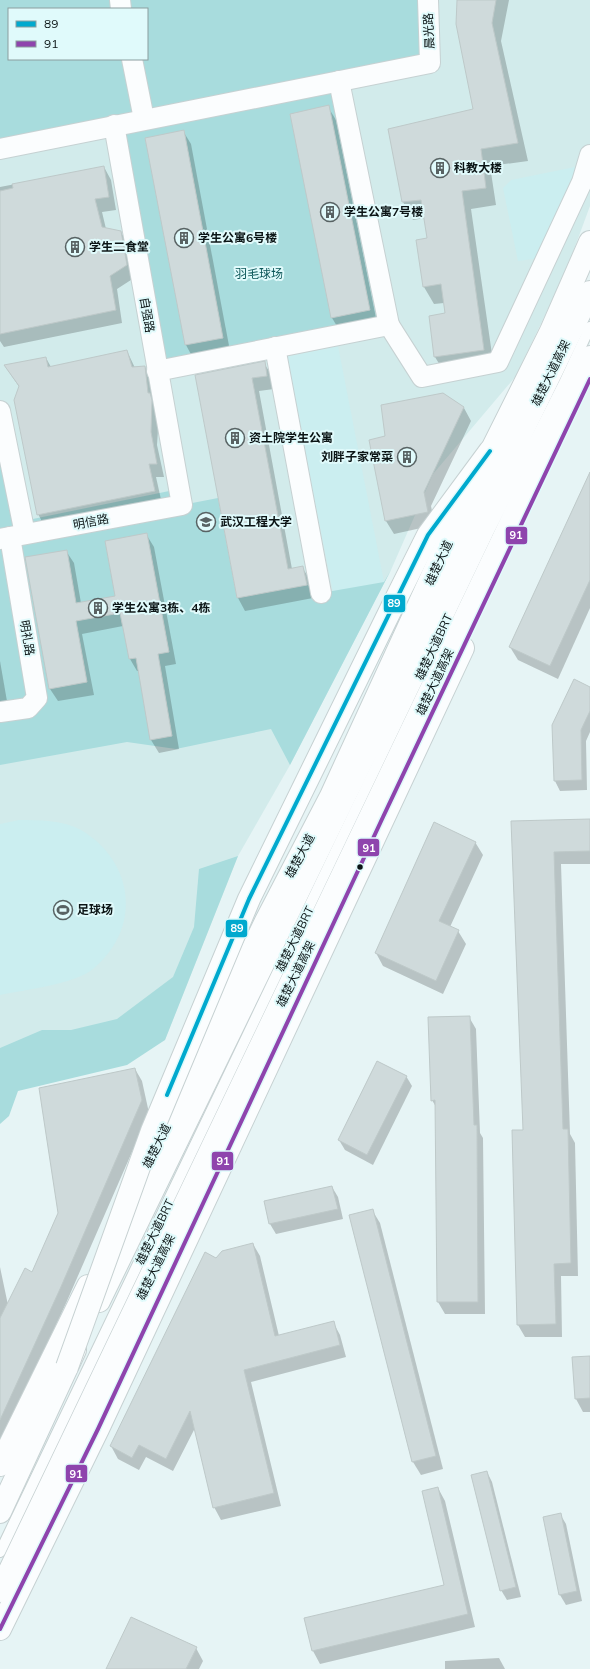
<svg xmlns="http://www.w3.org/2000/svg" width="590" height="1669" font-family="Mulish,'Noto Sans SC',sans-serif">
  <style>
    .built { fill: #d2ebeb; fill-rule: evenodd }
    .green { fill: #cbeef0 }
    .forest { fill: #a8dcdd; fill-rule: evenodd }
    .shadow { fill: #0003 }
    .building { fill: #cfdadb; stroke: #bec9c9 }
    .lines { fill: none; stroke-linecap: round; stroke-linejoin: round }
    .lane-casing { stroke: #c6d1d2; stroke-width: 12 }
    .street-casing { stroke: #c6d1d2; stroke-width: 22 }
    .primary-casing { stroke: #c6d1d2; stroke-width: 24 }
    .highway-casing { stroke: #c6d1d2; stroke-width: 24 }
    .lane { stroke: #fbfdfe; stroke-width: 10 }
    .street { stroke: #fbfdfe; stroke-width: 20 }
    .primary { stroke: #fbfdfe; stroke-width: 22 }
    .highway { stroke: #fbfdfe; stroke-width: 22 }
    .highway-bridge-casing { stroke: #c6d1d2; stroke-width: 24; stroke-linecap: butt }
    .highway-bridge { stroke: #fbfdfe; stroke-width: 22 }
    .bus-1-casing { stroke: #e0fafb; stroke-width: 7 }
    .bus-2-casing { stroke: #e0fafb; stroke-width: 7 }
    .bus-1 { stroke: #00a9ce; stroke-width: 4 }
    .bus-2 { stroke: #8e44ad; stroke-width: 4 }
    .bus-dot { fill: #0b1415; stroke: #e0fafb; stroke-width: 1.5 }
    .labels { text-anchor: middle; stroke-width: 4; stroke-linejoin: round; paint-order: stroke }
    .street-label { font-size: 12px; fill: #0b1415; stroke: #e0fafb }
    .poi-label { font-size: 12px; font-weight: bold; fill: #0b1415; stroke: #e0fafb; text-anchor: start }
    .park-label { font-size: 12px; fill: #0a5557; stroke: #e0fafb }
    .line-badge { stroke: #e0fafb; stroke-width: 1.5 }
    .badge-label { font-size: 11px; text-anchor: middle; font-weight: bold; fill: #fff }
  </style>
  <rect width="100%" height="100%" fill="#e6f4f5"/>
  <path class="built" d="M0,0H590V206L566,271L516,376L433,474L391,570L290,765L238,856L165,1040L0,1073ZM9,9H147V59H9Z"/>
  <g class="green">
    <path d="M580,166L540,258L518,261L503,188L511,180Z"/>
    <path d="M338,346L384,582L333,592L286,357Z"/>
    <path d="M19,820C39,820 63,820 81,830C135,862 142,929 93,969C75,984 24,990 0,995V824Z"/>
  </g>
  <g class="forest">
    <path d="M0,0H428L430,63L340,81L389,325L157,371L114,125L0,149ZM9,9H147V59H9Z"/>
    <path d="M0,433L23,521L179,489L182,505L218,498L237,598L307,585L321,593L384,582L391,570L290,765L271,729L176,749L127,742L0,765Z"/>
    <path d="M238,856L165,1040L127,1065L18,1091L9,1116L0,1124V1048L42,1030H71L117,1019L173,977L194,927L199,869Z"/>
  </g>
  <g class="shadow">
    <path d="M458,0H509L501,41L528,161L490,166L496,205L471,209L494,368L446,375L435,357L430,316L446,314L444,303L434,304L424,287L428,239L425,218L413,220L403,202L475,110Z"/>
    <path d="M328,107L336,120L377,323L340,331L332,318L291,114Z"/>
    <path d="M183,131L191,144L230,351L193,358L186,345Z"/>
    <path d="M104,167L111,180L116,210L102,212L106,229L121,232L128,245L134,278L117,289L122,323L4,347L0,341V187Z"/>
    <path d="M127,351L135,368L145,367L152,380L159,414L157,445L164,477H156L162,504L45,527L38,514L20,388L5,366L46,358L51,367Z"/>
    <path d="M264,363L272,376L274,389L259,391L292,569L302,567L310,580L313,598L245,611L238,598L197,376Z"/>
    <path d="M443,394L464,408L471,421L431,506L435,525L394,534L386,521L370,441L386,436Z"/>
    <path d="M590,474V608L558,679L518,660L510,647Z"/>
    <path d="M146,534L154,547L176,664L165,666L179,749L159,753L151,740L139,671H137L130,659L123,626L82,634L94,695L58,701L50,689L26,558L66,551L74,563L81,603L117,596Z"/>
    <path d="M0,661L8,707L0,709Z"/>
    <path d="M590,688V732L586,741L587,790L560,791L555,781Z"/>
    <path d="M590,820V864H561L570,1134L575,1143L578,1276H561L562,1337H525L518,1325L524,1131L512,822Z"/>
    <path d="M475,842L483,855L450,927L458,931L466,944L443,994L383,966L376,953Z"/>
    <path d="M469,1017L476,1029L480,1133L483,1138L485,1314H445L438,1302L436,1107L432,1100Z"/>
    <path d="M378,1062L406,1076L412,1086L373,1165L345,1150L339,1140Z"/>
    <path d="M135,1069L142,1081L149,1113L67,1301L0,1447V1267L8,1305L32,1274Z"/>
    <path d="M332,1187L338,1197L343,1219L276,1234L270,1224L265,1202Z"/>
    <path d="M372,1210L380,1223L443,1469L421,1475L413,1462L350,1216Z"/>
    <path d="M253,1244L260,1256L279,1336L333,1322L340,1335L346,1357L251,1382L281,1506L221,1520L214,1507L195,1428L173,1471L146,1457L139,1470L118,1459L111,1446L217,1260Z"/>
    <path d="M590,1357V1412H583L576,1399L573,1358Z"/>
    <path d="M487,1472L492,1482L521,1597L507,1600L501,1590Z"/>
    <path d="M438,1488L445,1501L475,1627L320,1664L313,1651L445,1585Z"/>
    <path d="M560,1514L566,1524L582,1601L566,1605L560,1595Z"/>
    <path d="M196,1648L203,1661L199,1669H107Z"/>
    <path d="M499,1658L505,1669H445V1661Z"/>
  </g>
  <g class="building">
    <path d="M457,0H496L492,23L518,143L481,149L486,188L462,191L484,350L434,357L429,316L445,313L441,284L423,287L416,240L427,238L421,200L402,202L388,129L473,109L456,24Z"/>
    <path d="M329,105L370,310L331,318L290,114Z"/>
    <path d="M184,130L223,338L185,345L145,138Z"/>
    <path d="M104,166L109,197L95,199L102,227L121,231L127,265L110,276L116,310L0,334V191L13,188L12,184Z"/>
    <path d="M127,350L132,367L145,366L148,393H150L152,400L151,432L157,464H149L155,491L37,515L14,400L19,386L4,365L46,357L48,367Z"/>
    <path d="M265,361L267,376L252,378L288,569L303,566L307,585L237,598L195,375Z"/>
    <path d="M443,393L464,407L424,492L428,512L385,521L369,440L385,436L381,405Z"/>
    <path d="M590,472V580L550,666L509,647Z"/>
    <path d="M147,533L169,652L158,654L172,736L150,740L136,658L129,659L120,613L76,621L87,682L49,689L25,557L67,550L76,603L115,596L105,541Z"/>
    <path d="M574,679L590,687V711L581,730L582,780L554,781L552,725Z"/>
    <path d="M590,819V851L554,852L563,1129H568L571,1263L554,1264L556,1324L517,1325L512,1130H523L511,821Z"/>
    <path d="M434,822L476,842L439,921L459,930L436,981L375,953Z"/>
    <path d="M470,1016L474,1125H477L478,1302H437L435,1100L431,1101L428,1017Z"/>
    <path d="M377,1061L407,1076L367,1155L338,1140Z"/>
    <path d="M135,1068L142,1100L60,1289L0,1420V1318L25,1268L32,1272L58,1213L39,1088Z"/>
    <path d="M332,1186L338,1209L269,1224L264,1201Z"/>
    <path d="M373,1209L436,1456L412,1462L349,1215Z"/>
    <path d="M253,1243L275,1336L334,1321L340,1345L244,1370L274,1493L213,1508L190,1411L166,1459L139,1445L132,1458L110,1446L205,1252L216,1258L222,1251Z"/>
    <path d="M590,1356V1398L575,1399L572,1357Z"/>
    <path d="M487,1471L516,1587L500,1591L471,1475Z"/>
    <path d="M438,1487L468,1614L312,1651L304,1618L444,1585L422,1491Z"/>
    <path d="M561,1513L577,1591L559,1595L543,1517Z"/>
    <path d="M131,1617L197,1647L186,1669H106Z"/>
  </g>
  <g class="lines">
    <g class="lane-casing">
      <path id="lane" d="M0,1552L488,533L564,383L590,327"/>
    </g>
    <g class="street-casing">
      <g id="street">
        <path d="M120,0L121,9"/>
        <path d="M132,59L144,119"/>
        <path d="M0,149L430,63L428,0"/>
        <path d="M389,325L422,377L498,362L582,182L590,155"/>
        <path d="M275,347L321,593"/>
        <path d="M157,371L389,325L339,81"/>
        <path d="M0,411L25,534"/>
        <path d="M0,539L182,505L114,125"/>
        <path d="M0,712L28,708L37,698L10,537"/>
      </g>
    </g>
    <g class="primary-casing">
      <g id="primary">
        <path d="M148,1164L266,921L331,796L473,487L551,331L590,242"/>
        <path d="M0,1465L88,1286"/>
        <path d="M0,1629L98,1429L463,648"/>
      </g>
    </g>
    <g class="highway-casing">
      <g id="highway">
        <path d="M394,603L428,535L490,451"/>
        <path d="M99,1301L590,292"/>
        <path d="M0,1512L75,1350"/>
        <path d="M0,1591L590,357"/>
      </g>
    </g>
    <use href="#lane" class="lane"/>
    <use href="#street" class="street"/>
    <use href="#primary" class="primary"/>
    <use href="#highway" class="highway"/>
    <g class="highway-bridge-casing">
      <path id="highway-bridge" d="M67,1367L152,1131L249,899L394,603"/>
    </g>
    <use href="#highway-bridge" class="highway-bridge"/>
    <g class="bus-1-casing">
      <path id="bus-1" d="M167,1095L249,899L428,535L490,451"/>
    </g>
    <g class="bus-2-casing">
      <path id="bus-2" d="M0,1629L98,1429L383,817L590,379"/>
    </g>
    <use href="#bus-1" class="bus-1"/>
    <use href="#bus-2" class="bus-2"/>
  </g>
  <defs>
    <g id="building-ring" transform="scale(1)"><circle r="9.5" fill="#e0fafb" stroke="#586263" stroke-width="1.5"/><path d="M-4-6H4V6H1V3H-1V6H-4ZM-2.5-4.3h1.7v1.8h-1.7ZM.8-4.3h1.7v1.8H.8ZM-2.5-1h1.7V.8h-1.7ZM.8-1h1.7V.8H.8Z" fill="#586263"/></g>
    <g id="university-ring" transform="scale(1)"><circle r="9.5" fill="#e0fafb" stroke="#586263" stroke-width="1.5"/><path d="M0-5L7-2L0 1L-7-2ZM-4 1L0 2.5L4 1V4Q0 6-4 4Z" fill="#586263"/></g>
    <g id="stadium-ring" transform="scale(1)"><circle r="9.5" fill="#e0fafb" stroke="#586263" stroke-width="1.5"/><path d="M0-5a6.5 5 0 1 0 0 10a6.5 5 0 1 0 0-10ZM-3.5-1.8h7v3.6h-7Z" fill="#586263"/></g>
  </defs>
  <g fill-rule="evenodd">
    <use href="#building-ring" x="440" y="168"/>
    <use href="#building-ring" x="330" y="212"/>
    <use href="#building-ring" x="184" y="238"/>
    <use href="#building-ring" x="75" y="247"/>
    <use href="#building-ring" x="235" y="438"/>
    <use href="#building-ring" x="407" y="457"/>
    <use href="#university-ring" x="206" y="522"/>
    <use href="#building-ring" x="98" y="608"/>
    <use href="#stadium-ring" x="63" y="910"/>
  </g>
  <circle class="bus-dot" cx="360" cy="867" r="3.5"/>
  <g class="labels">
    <g class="street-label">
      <text transform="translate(429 31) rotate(-93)" y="4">晨光路</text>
      <text transform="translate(147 315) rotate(80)" y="4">自强路</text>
      <text transform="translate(551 373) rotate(-64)" y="4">雄楚大道高架</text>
      <text transform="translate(91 522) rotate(-11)" y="4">明信路</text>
      <text transform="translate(439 563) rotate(-65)" y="4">雄楚大道</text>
      <text transform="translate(27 638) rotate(80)" y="4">明礼路</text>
      <text transform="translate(434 647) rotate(-65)" y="4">雄楚大道BRT</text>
      <text transform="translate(435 682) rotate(-65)" y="4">雄楚大道高架</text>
      <text transform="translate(300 856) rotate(-62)" y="4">雄楚大道</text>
      <text transform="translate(295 939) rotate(-64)" y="4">雄楚大道BRT</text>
      <text transform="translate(296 974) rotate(-64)" y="4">雄楚大道高架</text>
      <text transform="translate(157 1146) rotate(-64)" y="4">雄楚大道</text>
      <text transform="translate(155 1232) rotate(-64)" y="4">雄楚大道BRT</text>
      <text transform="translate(156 1267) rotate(-64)" y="4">雄楚大道高架</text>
    </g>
    <g class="poi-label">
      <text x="454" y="172">科教大楼</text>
      <text x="344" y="216">学生公寓7号楼</text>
      <text x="198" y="242">学生公寓6号楼</text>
      <text x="89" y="251">学生二食堂</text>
      <text x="249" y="442">资土院学生公寓</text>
      <text x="393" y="461" text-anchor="end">刘胖子家常菜</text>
      <text x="220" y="526">武汉工程大学</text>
      <text x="112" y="612">学生公寓3栋、4栋</text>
      <text x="77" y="914">足球场</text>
    </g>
    <g class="park-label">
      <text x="259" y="278">羽毛球场</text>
    </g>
  </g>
  <g class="line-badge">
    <rect x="505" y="526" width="23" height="19" rx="4" fill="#8e44ad"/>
    <rect x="383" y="594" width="23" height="19" rx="4" fill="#00a9ce"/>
    <rect x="357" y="838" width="23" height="19" rx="4" fill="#8e44ad"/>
    <rect x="225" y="919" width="23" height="19" rx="4" fill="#00a9ce"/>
    <rect x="211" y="1151" width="23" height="20" rx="4" fill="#8e44ad"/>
    <rect x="65" y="1464" width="23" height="19" rx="4" fill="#8e44ad"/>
  </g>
  <g class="badge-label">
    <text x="516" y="539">91</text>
    <text x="394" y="607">89</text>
    <text x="369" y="852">91</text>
    <text x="237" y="932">89</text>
    <text x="223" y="1165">91</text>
    <text x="76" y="1478">91</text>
  </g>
  <rect x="8" y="8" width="140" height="52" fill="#e0fafb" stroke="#8b9e9f"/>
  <rect x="16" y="21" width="20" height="6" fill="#00a9ce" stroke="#8b9e9f"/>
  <text x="44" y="28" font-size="12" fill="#0b1415">89</text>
  <rect x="16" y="41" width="20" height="6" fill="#8e44ad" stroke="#8b9e9f"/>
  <text x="44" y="48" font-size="12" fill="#0b1415">91</text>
</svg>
